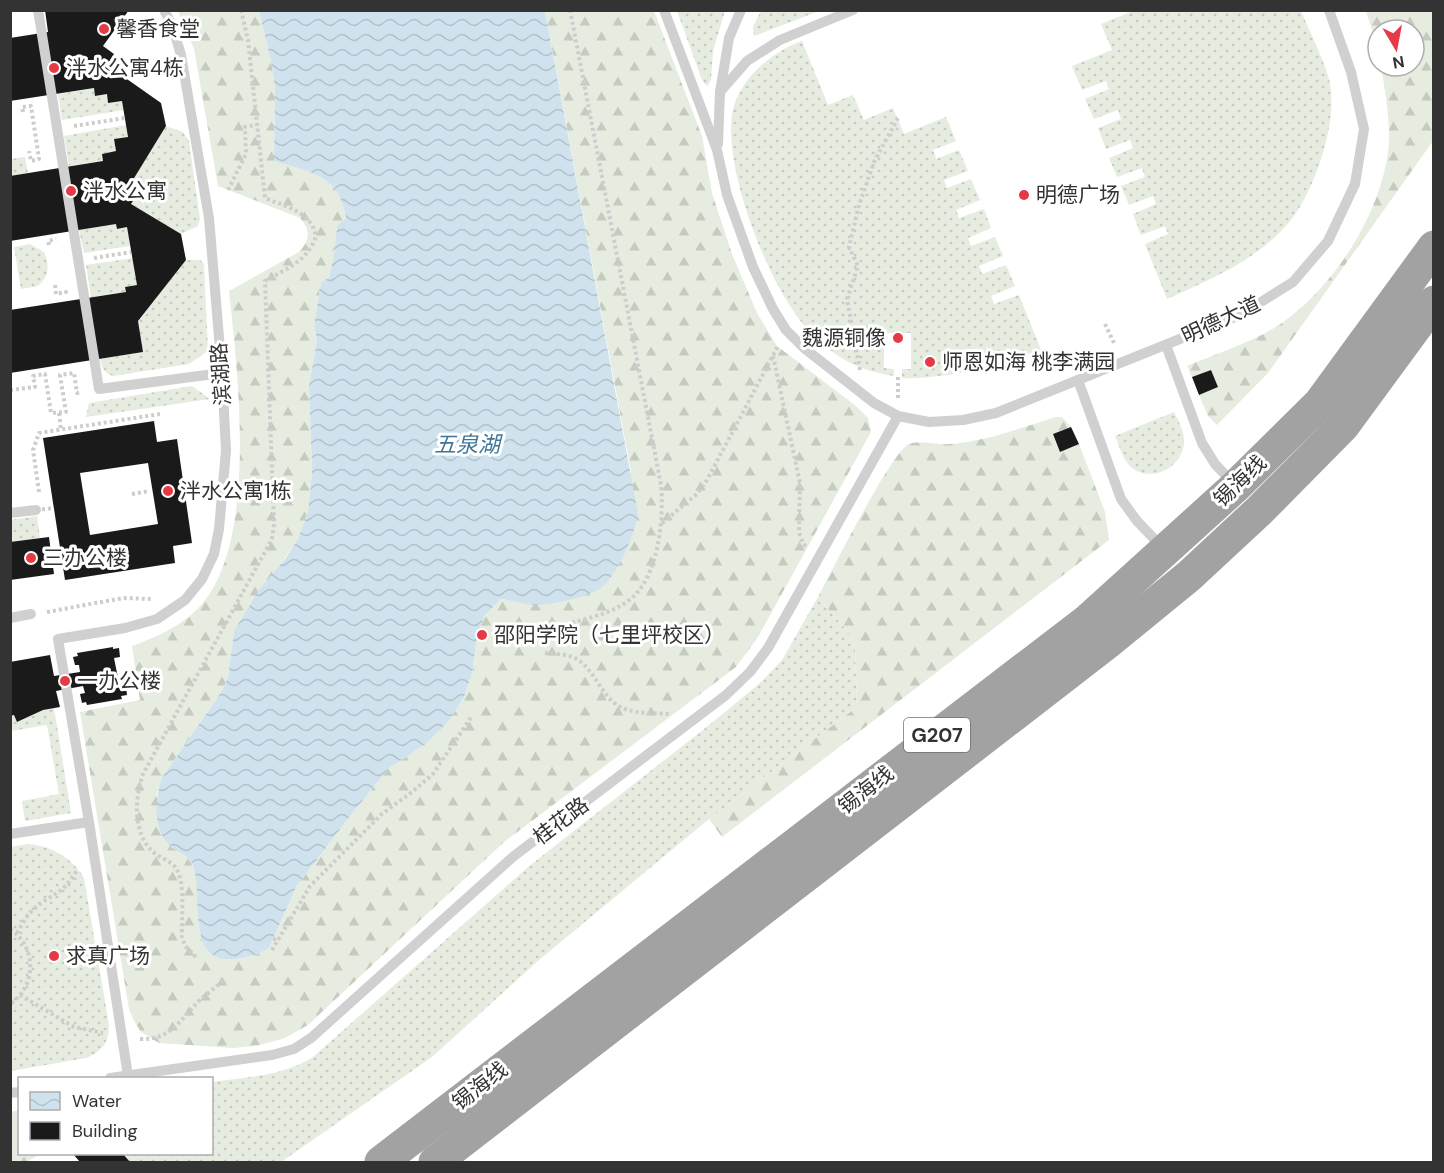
<svg xmlns="http://www.w3.org/2000/svg" width="1444" height="1173" font-family="'DM Sans','Noto Sans SC',sans-serif">
  <style>
    .grass { fill: url(#grass-dots) }
    .forest { fill: url(#forest-firs) }
    .water { fill: url(#water-waves) }
    .building { fill: #1a1a1a; fill-rule: evenodd }
    .lines { fill: none; stroke-linecap: round; stroke-linejoin: round }
    .path { stroke: #cdcdcd; stroke-width: 4; stroke-dasharray: 3 3; stroke-linecap: butt }
    .service { stroke: #d0d0d0; stroke-width: 10 }
    .trunk { stroke: #a2a2a2; stroke-width: 33 }
    .path-bridge { stroke: #cdcdcd; stroke-width: 4; stroke-dasharray: 3 3; stroke-linecap: butt }
    .poi-dot { fill: #e63946; stroke: #fff; stroke-width: 2 }
    .labels { text-anchor: middle; stroke-width: 6; stroke-linejoin: round; paint-order: stroke }
    .shield { fill: #fff; stroke: #707070; stroke-width: 1.5 }
    .shield-label { font-size: 20px; font-weight: bold; fill: #333 }
    .poi-label { font-size: 21px; fill: #333; stroke: #fff; text-anchor: start }
    .street-label { font-size: 21px; fill: #333; stroke: #fff }
    .water-label { font-size: 22px; font-style: italic; fill: #3f7597; stroke: #fff }
  </style>
  <defs>
    <pattern id="grass-dots" width="8" height="8" patternUnits="userSpaceOnUse" patternTransform="scale(1.5)"><rect width="8" height="8" fill="#e6ecdf"/><path d="M2 2h.1M6 6h.1" fill="none" stroke="#c6cbc0" stroke-width="1.8" stroke-linecap="round"/></pattern>
    <pattern id="forest-firs" width="22" height="20" patternUnits="userSpaceOnUse" patternTransform="scale(1.5)"><rect width="22" height="20" fill="#e6ecdf"/><path d="M5 1l3.5 6h-7zM16 11l3.5 6h-7z" fill="#c6cbc0"/></pattern>
    <pattern id="water-waves" width="16" height="10" patternUnits="userSpaceOnUse" patternTransform="scale(1.5)"><rect width="16" height="10" fill="#cfe2ee"/><path d="M0 5q4-4 8 0t8 0" fill="none" stroke="#b2c2cd"/></pattern>
  </defs>
  <rect width="100%" height="100%" fill="#fff"/>
  <g class="grass">
    <path d="M677,11H725L713,51L711,80L707,86L702,80Z"/>
    <path d="M761,11V10L819,11L754,36L753,27Z"/>
    <path d="M1133,11H1301C1309,30 1326,64 1330,83C1334,109 1329,134 1321,159C1315,177 1308,194 1298,210C1269,255 1214,278 1167,299L1145,244L1168,234L1165,226L1141,235L1133,214L1156,204L1153,196L1129,205L1121,186L1145,177L1142,168L1117,177L1109,158L1133,148L1130,140L1106,149L1098,128L1121,119L1118,110L1094,119L1085,99L1109,89L1106,81L1082,90L1072,66L1112,50L1101,24Z"/>
    <path d="M802,41L828,105L853,95L864,120L893,108L904,134L946,117L956,141L933,150L936,159L959,150L968,171L944,180L947,188L971,179L980,200L956,210L959,218L984,209L991,228L968,238L971,246L995,237L1003,256L979,266L982,274L1006,265L1015,286L991,296L994,304L1019,295L1041,350C995,364 950,380 902,378V369H911V333H884V368L894,369V376C863,371 845,363 820,342C774,304 723,173 732,114C738,80 771,52 802,41Z"/>
    <path d="M94,88L95,96L107,94L108,103L122,101L124,110L62,120L58,94Z"/>
    <path d="M126,125L128,137L114,139L116,151L102,154L103,161L69,166L64,136Z"/>
    <path d="M166,126L183,132L189,141L200,219L198,226L181,234L131,204L128,188Z"/>
    <path d="M25,157L28,173L11,176V159Z"/>
    <path d="M116,224L117,229L127,227L130,246L84,253L79,230Z"/>
    <path d="M30,244L44,252C50,266 49,276 38,286L21,289L14,247Z"/>
    <path d="M133,258L137,285L125,287L126,292L91,297L86,265Z"/>
    <path d="M186,260H200L204,264L208,351L189,364L113,376C104,373 101,367 100,358L143,352L138,321Z"/>
    <path d="M192,386L210,399L86,417L89,403Z"/>
    <path d="M1174,412C1178,421 1185,432 1184,443C1182,469 1148,485 1129,465C1122,457 1119,445 1115,436Z"/>
    <path d="M37,516L40,538L11,542L10,520Z"/>
    <path d="M818,597L852,637L855,648L857,707L709,819L539,960L432,1057L281,1162H130L123,1154H212V1082C246,1077 284,1076 313,1057L528,867L713,722L760,683L782,660Z"/>
    <path d="M54,708L71,813L25,821L22,801L59,794L47,725L11,731V716L14,715L18,722L43,710Z"/>
    <path d="M28,844C52,846 72,858 84,878L109,1025C109,1043 102,1051 86,1058L11,1071V847Z"/>
  </g>
  <g class="forest">
    <path d="M178,11H259L271,61L275,87L274,161C311,173 339,174 346,218L337,226L334,255L329,278L321,282L314,326L317,340L309,386L312,472L308,511L298,539L234,631L228,677L222,691L161,779L157,794L171,847C179,851 188,856 192,865C206,891 188,926 209,950C216,958 223,960 234,959C246,958 258,955 269,948L296,887L351,815L388,769L427,743L448,722L464,697L472,673L477,637L484,616L501,599L538,605L631,472L545,11H654L702,136L712,193L732,254L757,313L777,346L856,406L868,418L871,432L758,637L736,667L504,842L308,1025L285,1038L260,1045L234,1048L159,1043L141,1032L134,1021L129,1009L80,712L140,700L132,646C157,637 184,625 202,604C258,538 238,374 229,291L299,252C310,240 311,230 300,218L218,186L194,49Z"/>
    <path d="M1366,11H1433V141L1268,373L1217,425L1208,416L1199,395L1218,387L1211,370L1192,377L1187,366C1220,352 1263,339 1290,317C1340,278 1384,207 1389,143C1390,118 1385,91 1381,66H1414V30H1378V49Z"/>
    <path d="M1056,417H1062L1071,427L1053,434L1060,451L1079,444L1105,512L1109,540L722,837L709,819L857,707L855,648L852,637L818,597C831,573 891,452 909,444C918,440 939,445 950,444C987,441 1021,428 1056,417Z"/>
    <path d="M19,1110L20,1154H41L26,1162H11V1112Z"/>
  </g>
  <path class="water" d="M259,11H545L638,514C634,536 618,574 601,588C591,596 551,605 538,605C526,605 513,601 501,599L484,616L477,637L472,673L464,697L448,722L427,743L388,769L351,815L296,887L269,948C258,955 246,958 234,959C184,964 204,894 193,866C189,857 181,853 173,848C152,832 155,801 161,779L222,691L228,677L234,631L259,590L285,559L298,539L308,511L312,472L309,386L317,340L314,326L321,282L329,278L334,255L337,226L346,218C339,174 311,173 274,161L275,87L271,61Z"/>
  <g class="building">
    <path d="M45,10H129L103,46L114,54L107,65L161,103L166,126L128,188L137,194L131,204L181,234L186,260L138,321L143,352L10,373V310L126,292L125,287L137,285L127,227L117,229L116,224L10,241V176L103,161L102,154L116,151L114,139L128,137L122,101L108,103L107,94L95,96L94,88L10,101V38L48,32Z"/>
    <path d="M1211,370L1218,387L1199,395L1192,377Z"/>
    <path d="M154,421L157,442L177,439L192,543L173,546L175,563L65,580L43,438ZM148,463L158,524L90,535L80,473Z"/>
    <path d="M1071,427L1079,444L1060,452L1053,434Z"/>
    <path d="M49,537L54,574L10,580V542Z"/>
    <path d="M113,647V649L119,648L120,657L114,658L120,688L126,687L127,695L121,696L122,699L87,705L86,702L82,703L80,694L85,693L83,686L56,691L60,707L43,710L17,722L14,715L10,716V662L50,655L54,676L80,672L79,665H75L73,657L78,656L77,653Z"/>
    <path d="M73,1154H123L130,1162H80Z"/>
  </g>
  <g class="lines">
    <g class="path">
      <path d="M570,10L661,485C664,517 659,572 634,596C617,612 592,617 571,623"/>
      <path d="M23,112L22,107L31,106L39,159L31,161L29,151"/>
      <path d="M74,126L125,118"/>
      <path d="M228,190L246,154L245,127L256,125"/>
      <path d="M49,245L48,241L56,239"/>
      <path d="M94,258L131,252"/>
      <path d="M55,285L56,294L66,292L65,291"/>
      <path d="M1105,324L1115,345"/>
      <path d="M773,356L800,483L799,532L803,544L807,547"/>
      <path d="M860,370L847,299L858,266L849,247L859,205L874,162L898,118"/>
      <path d="M898,377V398"/>
      <path d="M10,390L35,387L33,376L45,374L51,413L66,412L60,375L74,373L77,393L81,392"/>
      <path d="M59,413L61,430"/>
      <path d="M39,492L33,450L39,433L160,414"/>
      <path d="M132,494L149,491"/>
      <path d="M662,523L697,494L707,480L778,346"/>
      <path d="M47,612L123,598L152,599"/>
      <path d="M545,653C554,654 564,654 573,657C596,667 600,700 625,709C639,714 656,713 671,714"/>
      <path d="M10,929C37,947 37,986 10,1004"/>
      <path d="M17,933C22,925 26,915 34,909C53,892 62,896 77,870"/>
      <path d="M272,950L310,886L382,814L412,792L433,774L472,716"/>
      <path d="M196,957L185,946L182,937C181,920 186,882 176,868C171,861 160,858 153,852C132,832 135,798 143,774L272,539L274,524L265,281C286,269 308,261 316,236C311,211 286,207 265,198L248,40L241,10"/>
      <path d="M20,995L74,1027L103,1033"/>
      <path d="M140,1039C171,1041 182,1017 201,999C208,993 216,987 223,981"/>
    </g>
    <g class="service">
      <path d="M38,10L99,389L222,373"/>
      <path d="M664,10L717,150L727,195L753,267L773,309L786,330L804,348L874,403L898,416L929,422L963,420L996,413L1242,314L1293,282L1328,241L1355,184L1364,129L1351,72L1329,10"/>
      <path d="M720,92L747,61L780,40L853,10"/>
      <path d="M718,144L720,92L729,38L741,10"/>
      <path d="M1166,345L1202,443L1215,464L1234,484"/>
      <path d="M1078,380L1121,499L1137,521L1163,548"/>
      <path d="M10,513L36,510"/>
      <path d="M10,618L31,614"/>
      <path d="M10,834L89,822"/>
      <path d="M128,1076L89,822L58,639L125,628L157,619L185,600L202,579L214,554L219,529L226,451L222,373L209,218L181,55L172,25L164,10"/>
      <path d="M110,1078L272,1055L294,1049L311,1038L514,856L726,695L750,672L768,648L898,416"/>
      <path d="M10,1093L20,1092"/>
    </g>
    <g class="trunk">
      <path d="M381,1162L1088,620L1236,486L1320,403L1434,247"/>
      <path d="M435,1162L1107,643L1189,576L1259,511L1343,426L1434,302"/>
    </g>
    <path class="path-bridge" d="M36,510L54,508"/>
  </g>
  <g class="poi-dot">
    <circle cx="104" cy="29" r="6"/>
    <circle cx="54" cy="68" r="6"/>
    <circle cx="71" cy="191" r="6"/>
    <circle cx="1024" cy="195" r="6"/>
    <circle cx="898" cy="338" r="6"/>
    <circle cx="930" cy="362" r="6"/>
    <circle cx="168" cy="491" r="6"/>
    <circle cx="31" cy="558" r="6"/>
    <circle cx="482" cy="635" r="6"/>
    <circle cx="65" cy="681" r="6"/>
    <circle cx="54" cy="956" r="6"/>
  </g>
  <g class="labels">
    <rect class="shield" x="904" y="718" width="66" height="34" rx="4.5"/>
    <g class="shield-label">
      <text x="937" y="742">G207</text>
    </g>
    <g class="poi-label">
      <text x="116" y="36">馨香食堂</text>
      <text x="66" y="75">泮水公寓4栋</text>
      <text x="83" y="198">泮水公寓</text>
      <text x="1036" y="202">明德广场</text>
      <text x="886" y="345" text-anchor="end">魏源铜像</text>
      <text x="942" y="369">师恩如海 桃李满园</text>
      <text x="180" y="498">泮水公寓1栋</text>
      <text x="43" y="565">三办公楼</text>
      <text x="494" y="642">邵阳学院（七里坪校区）</text>
      <text x="77" y="688">一办公楼</text>
      <text x="66" y="963">求真广场</text>
    </g>
    <g class="street-label">
      <text transform="translate(1221 320) rotate(-25)" y="7">明德大道</text>
      <text transform="translate(221 374) rotate(-94)" y="7">滨湖路</text>
      <text transform="translate(1240 481) rotate(-44)" y="7">锡海线</text>
      <text transform="translate(866 790) rotate(-38)" y="7">锡海线</text>
      <text transform="translate(561 821) rotate(-37)" y="7">桂花路</text>
      <text transform="translate(480 1086) rotate(-38)" y="7">锡海线</text>
    </g>
    <g class="water-label">
      <text x="467" y="452">五泉湖</text>
    </g>
  </g>
  <rect width="1444" height="1173" fill="none" stroke="#333333" stroke-width="24"/>
  <rect x="18" y="1077" width="195" height="78" fill="#ffffff" stroke="#adadad" stroke-width="1.5"/>
  <rect x="30" y="1092" width="30" height="18" fill="url(#water-waves)" stroke="#adadad" stroke-width="1.5"/>
  <text x="72" y="1107" font-size="18" fill="#333333">Water</text>
  <rect x="30" y="1122" width="30" height="18" fill="#1a1a1a" stroke="#adadad" stroke-width="1.5"/>
  <text x="72" y="1137" font-size="18" fill="#333333">Building</text>
  <g transform="translate(1396 48) rotate(170)"><circle r="28" fill="#ffffff" stroke="#adadad" stroke-width="1.5"/>
  <path d="M0-4.5L10 22L0 15L-10 22Z" fill="#e63946"/>
  <text y="-9" font-size="16" font-weight="bold" text-anchor="middle" fill="#333333">N</text>
  </g>
</svg>
